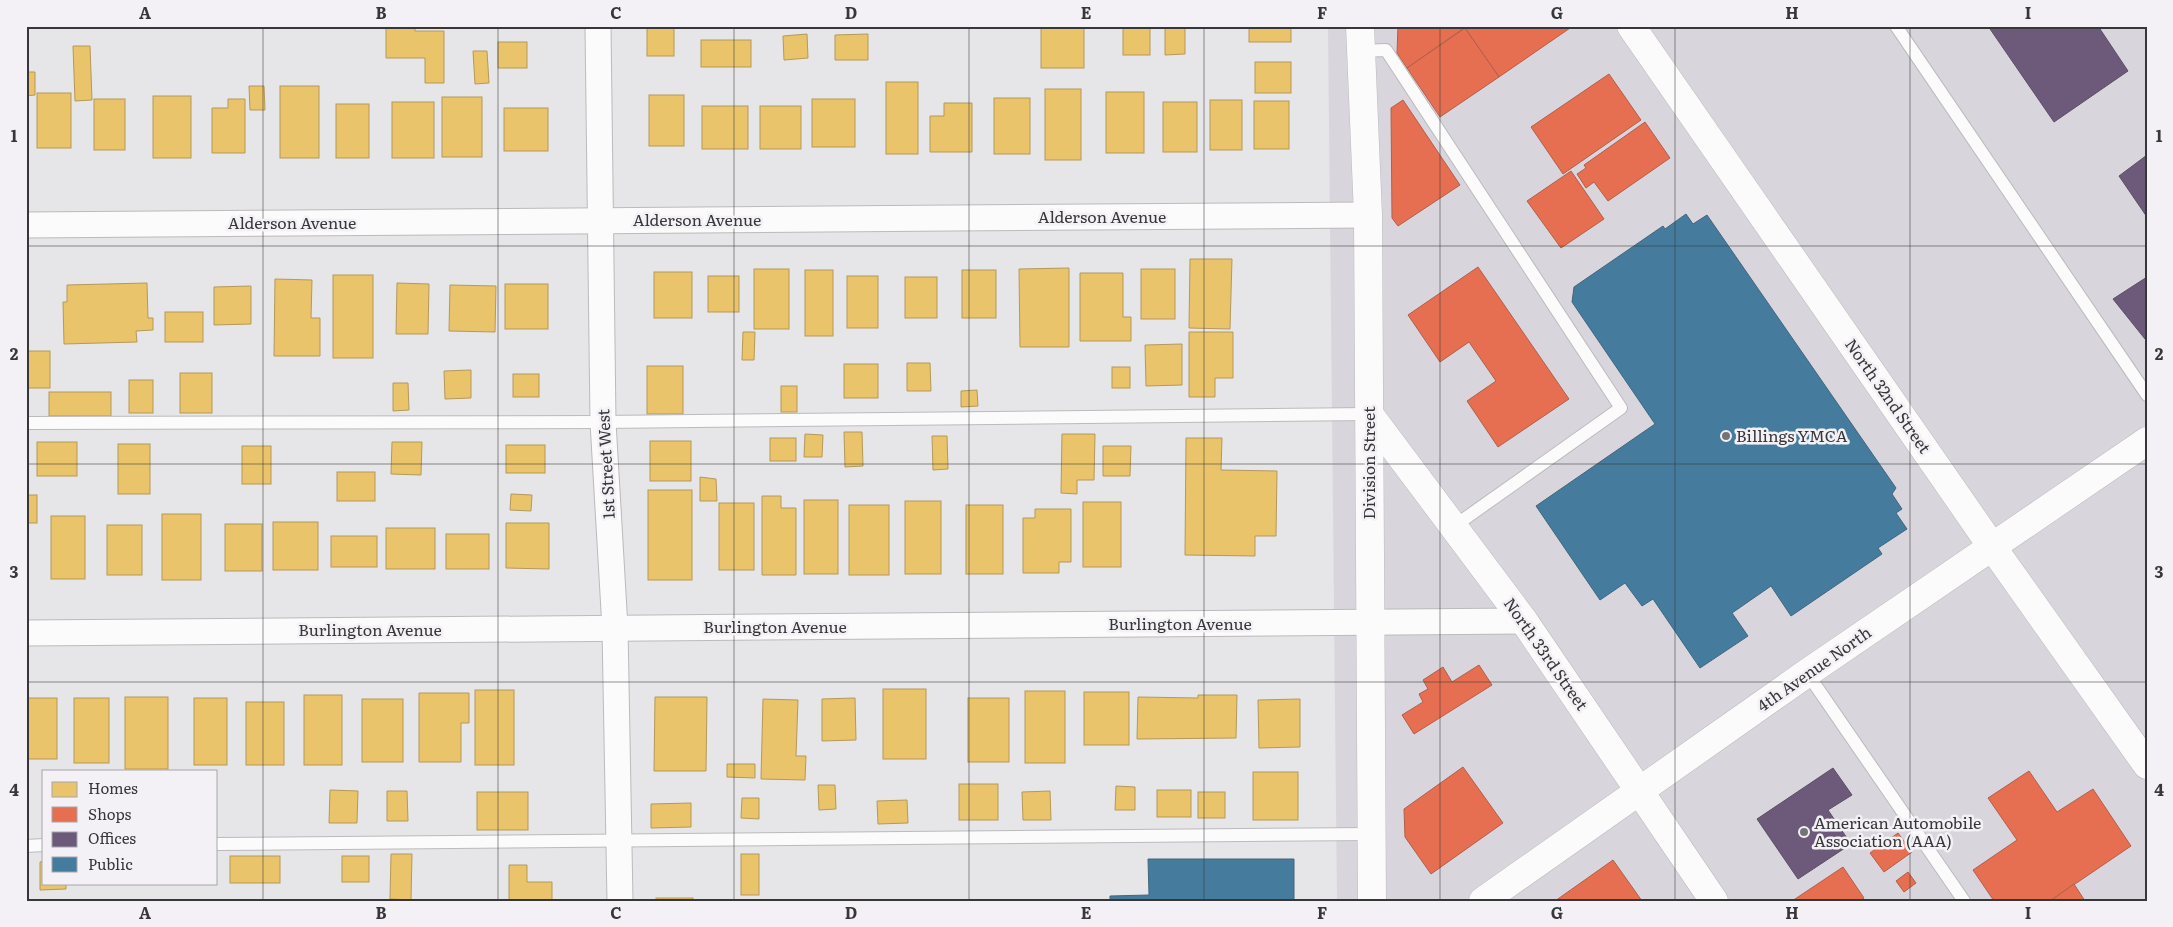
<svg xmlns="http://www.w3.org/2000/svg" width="2173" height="927" font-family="Literata,serif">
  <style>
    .built { fill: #d8d6dc }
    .homes { fill: #e9c46a; stroke: #b4995b }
    .shops { fill: #e76f51; stroke: #b25e4a }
    .offices { fill: #6d597a; stroke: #5d4e66 }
    .public { fill: #457b9d; stroke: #41667f }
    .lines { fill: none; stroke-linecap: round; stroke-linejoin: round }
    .service-casing { stroke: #bbbabc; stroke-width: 14 }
    .minor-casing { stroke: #bbbabc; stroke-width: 27 }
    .tertiary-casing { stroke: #bbbabc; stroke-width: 29 }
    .primary-casing { stroke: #bbbabc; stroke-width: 29 }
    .service { stroke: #fbfbfb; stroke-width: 12 }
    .minor { stroke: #fbfbfb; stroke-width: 25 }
    .tertiary { stroke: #fbfbfb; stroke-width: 28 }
    .primary { stroke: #fbfbfb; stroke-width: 28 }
    .grid { fill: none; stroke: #373638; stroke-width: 1; stroke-opacity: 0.55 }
    .poi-dot { fill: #747375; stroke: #f3f1f6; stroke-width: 2 }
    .labels { text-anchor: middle; stroke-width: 5; stroke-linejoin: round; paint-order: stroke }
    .street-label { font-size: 16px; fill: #373638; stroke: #f3f1f6 }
    .poi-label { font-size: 16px; fill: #373638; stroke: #f3f1f6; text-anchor: start }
    .neatline { fill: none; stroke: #373638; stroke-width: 2 }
    .grid-label { font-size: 16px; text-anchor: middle; font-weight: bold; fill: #373638 }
  </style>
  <rect width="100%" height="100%" fill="#e6e5e7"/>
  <path class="built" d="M1328,26H2147V901H1337Z"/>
  <g class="homes">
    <path d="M386,26H415V31H444V83H425V58H386Z"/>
    <rect x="647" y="26" width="27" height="30"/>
    <rect x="1041" y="26" width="43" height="42"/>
    <rect x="1123" y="26" width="27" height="29"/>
    <path d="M1165,26H1185V54L1165,55Z"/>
    <rect x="1249" y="26" width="42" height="16"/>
    <path d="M807,34L808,58L784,60L783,36Z"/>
    <path d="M868,34V60H835V35Z"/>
    <rect x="701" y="40" width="50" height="27"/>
    <rect x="498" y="42" width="29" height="26"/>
    <path d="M73,46H90L92,100L75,101Z"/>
    <path d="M473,51H487L489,83L475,84Z"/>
    <rect x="1255" y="62" width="36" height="31"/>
    <path d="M26,72H35V95L26,96Z"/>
    <rect x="886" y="82" width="32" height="72"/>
    <path d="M249,86H264L265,110H250Z"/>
    <rect x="280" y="86" width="39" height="72"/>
    <rect x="1045" y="89" width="36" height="71"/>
    <rect x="1106" y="92" width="38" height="61"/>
    <rect x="37" y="93" width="34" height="55"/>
    <rect x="649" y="95" width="35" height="51"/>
    <rect x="153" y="96" width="38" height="62"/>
    <rect x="442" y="97" width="40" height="60"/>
    <rect x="994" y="98" width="36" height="56"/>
    <rect x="94" y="99" width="31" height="51"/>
    <path d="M228,99H245V153H212V108H228Z"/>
    <rect x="812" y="99" width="43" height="48"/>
    <rect x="1210" y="100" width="32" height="50"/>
    <rect x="1254" y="101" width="35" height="48"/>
    <rect x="392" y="102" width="42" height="56"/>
    <rect x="1163" y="102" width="34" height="50"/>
    <path d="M944,103H972V152H930V116H944Z"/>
    <rect x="336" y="104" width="33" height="54"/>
    <rect x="702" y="106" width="46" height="43"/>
    <rect x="760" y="106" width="41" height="43"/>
    <rect x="504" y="108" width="44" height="43"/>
    <path d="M1190,259H1232L1230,329L1189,328Z"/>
    <path d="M1069,268V347H1020L1019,269Z"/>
    <rect x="754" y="269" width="35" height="60"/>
    <rect x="1141" y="269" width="34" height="50"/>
    <rect x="805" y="270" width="28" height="66"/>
    <rect x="962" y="270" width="34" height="48"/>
    <rect x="654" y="272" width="38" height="46"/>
    <path d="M1080,273H1123V317H1131V341H1080Z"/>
    <rect x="333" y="275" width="40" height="83"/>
    <rect x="708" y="276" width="31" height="36"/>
    <rect x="847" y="276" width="31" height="52"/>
    <rect x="905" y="277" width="32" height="41"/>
    <path d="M275,279L312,280L311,318H320V356H274Z"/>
    <path d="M147,283L148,318H153V330L136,331L137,342L64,344L63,302H67V285Z"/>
    <path d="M397,283L429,284L428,334H396Z"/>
    <rect x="505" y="284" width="43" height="45"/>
    <path d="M450,285L496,286L495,332L449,331Z"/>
    <path d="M251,286V324L214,325V287Z"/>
    <rect x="165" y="312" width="38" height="30"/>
    <path d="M743,332H755L754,360H742Z"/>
    <path d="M1189,332H1233V378H1215V397H1189Z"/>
    <path d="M1182,344V385L1146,386L1145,345Z"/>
    <rect x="26" y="351" width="24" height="37"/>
    <path d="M907,363H930L931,391H907Z"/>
    <rect x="844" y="364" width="34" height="34"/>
    <rect x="647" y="366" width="36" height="48"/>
    <rect x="1112" y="367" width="18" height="21"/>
    <path d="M471,370V398L445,399L444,371Z"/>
    <rect x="180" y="373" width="32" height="40"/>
    <rect x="513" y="374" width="26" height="23"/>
    <rect x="129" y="380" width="24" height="33"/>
    <path d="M393,383H408L409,410L393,411Z"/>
    <rect x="781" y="386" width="16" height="26"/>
    <path d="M977,390L978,406L961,407V391Z"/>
    <rect x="49" y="392" width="62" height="24"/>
    <path d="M844,432H862L863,466L845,467Z"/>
    <path d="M805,434L823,435L822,457H804Z"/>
    <path d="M1062,434H1095L1094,480H1077V494L1061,493Z"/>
    <path d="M932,436H947L948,469L933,470Z"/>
    <rect x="770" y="438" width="26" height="23"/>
    <path d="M1186,438H1222L1221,470L1277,471L1276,536H1255V556L1185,555Z"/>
    <rect x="650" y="441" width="41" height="40"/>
    <rect x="37" y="442" width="40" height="34"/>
    <path d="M392,442H422L421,475L391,474Z"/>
    <rect x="118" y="444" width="32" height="50"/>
    <rect x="506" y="445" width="39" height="28"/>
    <rect x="242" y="446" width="29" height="38"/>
    <path d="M1103,446H1131L1130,476H1103Z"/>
    <rect x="337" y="472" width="38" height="29"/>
    <path d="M700,477L716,479L717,501H700Z"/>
    <rect x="648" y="490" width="44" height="90"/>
    <path d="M511,494L532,495L531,511L510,510Z"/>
    <rect x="26" y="495" width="11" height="28"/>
    <path d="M762,496H781V508H796V575H762Z"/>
    <rect x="804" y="500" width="34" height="74"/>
    <rect x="905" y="501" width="36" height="73"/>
    <rect x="1083" y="502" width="38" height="65"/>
    <rect x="719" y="503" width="35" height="67"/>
    <rect x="849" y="505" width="40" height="70"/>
    <rect x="966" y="505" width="37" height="69"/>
    <path d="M1035,509H1071V562H1059V573H1023V518H1035Z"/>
    <rect x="162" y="514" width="39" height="66"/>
    <rect x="51" y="516" width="34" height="63"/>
    <rect x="273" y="522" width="45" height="48"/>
    <path d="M506,523H549V569L506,568Z"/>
    <rect x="225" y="524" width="37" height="47"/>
    <rect x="107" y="525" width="35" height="50"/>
    <rect x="386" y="528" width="49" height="41"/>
    <rect x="446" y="534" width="43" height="35"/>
    <rect x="331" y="536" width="46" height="31"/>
    <rect x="883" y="689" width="43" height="70"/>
    <rect x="475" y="690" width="39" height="75"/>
    <rect x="1025" y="691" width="40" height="72"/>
    <rect x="1084" y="692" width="45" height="53"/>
    <path d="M419,693H469V723H461V762H419Z"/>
    <rect x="304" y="695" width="38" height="70"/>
    <path d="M1198,695H1237L1236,738L1137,739L1138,697L1198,698Z"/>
    <rect x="125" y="697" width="43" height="72"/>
    <path d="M655,697H707L706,771H654Z"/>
    <rect x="26" y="698" width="31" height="61"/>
    <rect x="74" y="698" width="35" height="65"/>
    <rect x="194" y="698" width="33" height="67"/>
    <path d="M855,698L856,740L822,741V699Z"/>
    <rect x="968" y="698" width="41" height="64"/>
    <rect x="362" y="699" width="41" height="63"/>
    <path d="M763,699L798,700L796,756H806L805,780L761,779Z"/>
    <path d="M1300,699V747L1259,748L1258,700Z"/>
    <rect x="246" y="702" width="38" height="63"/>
    <path d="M727,764H755V778L727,777Z"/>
    <rect x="1253" y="772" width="45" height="48"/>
    <rect x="959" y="784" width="39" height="36"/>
    <path d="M818,785H835L836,809L819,810Z"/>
    <path d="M1116,786L1135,787V810H1115Z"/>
    <path d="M330,790L358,791L357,823H329Z"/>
    <rect x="1157" y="790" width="34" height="27"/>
    <path d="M387,791H407L408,821H387Z"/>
    <path d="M1050,791L1051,820H1023L1022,792Z"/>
    <rect x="477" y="792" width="51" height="38"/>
    <rect x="1198" y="792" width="27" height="26"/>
    <path d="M742,798H759V819L741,818Z"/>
    <path d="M907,800L908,823L878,824L877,801Z"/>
    <path d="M691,803V827L651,828V804Z"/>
    <path d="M391,854H412L411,900L390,899Z"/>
    <rect x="741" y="854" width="18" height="41"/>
    <rect x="230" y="856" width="50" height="27"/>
    <rect x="342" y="856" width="27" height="26"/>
    <path d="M44,861V883H66V889L40,890V862Z"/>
    <path d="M509,865H527V882H552V901H509Z"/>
    <rect x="656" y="898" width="37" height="3"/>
  </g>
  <g class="shops">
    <path d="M1398,26H1467L1407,68L1397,53Z"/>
    <path d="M1467,26H1573L1499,77L1465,28Z"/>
    <path d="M1465,28L1499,77L1440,117L1407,68Z"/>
    <path d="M1609,74L1641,120L1563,174L1531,127Z"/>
    <path d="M1403,100L1460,185L1398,226L1392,218L1391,108Z"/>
    <path d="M1645,122L1670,158L1608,201L1594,182L1586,188L1577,174L1586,168L1584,165Z"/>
    <path d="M1571,171L1604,219L1561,248L1527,201Z"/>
    <path d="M1478,267L1569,399L1498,447L1467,401L1496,381L1469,342L1440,362L1408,315Z"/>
    <path d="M1479,665L1492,685L1414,734L1402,715L1423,702L1419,694L1428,689L1423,680L1443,667L1452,682Z"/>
    <path d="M1463,767L1503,823L1431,874L1405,837L1404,809Z"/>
    <path d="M2029,771L2057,812L2093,789L2131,846L2050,901H1994L1973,870L2017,840L1988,798Z"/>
    <path d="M1898,833L1912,852L1884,872L1870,853Z"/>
    <path d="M1613,860L1642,901H1555Z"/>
    <path d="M1843,867L1864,898L1860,901H1792Z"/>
    <path d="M1908,872L1916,883L1904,892L1896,881Z"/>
    <path d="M2074,884L2085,901H2050Z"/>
  </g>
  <g class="offices">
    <path d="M1988,26H2098L2128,71L2054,122Z"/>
    <path d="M2147,155V217L2119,176Z"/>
    <path d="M2147,277V338L2145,339L2113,299Z"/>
    <path d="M1833,768L1852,795L1828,810L1851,844L1798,879L1757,819Z"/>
  </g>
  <g class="public">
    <path d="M1686,214L1693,224L1707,215L1896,488L1892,494L1902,509L1896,513L1907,529L1878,548L1882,554L1791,616L1771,586L1732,613L1748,636L1700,668L1653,599L1642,606L1625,583L1600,600L1536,506L1655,424L1572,302L1574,287L1663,226L1665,229Z"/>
    <path d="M1148,859H1294V901H1110V896L1149,895Z"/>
  </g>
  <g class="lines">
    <g class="service-casing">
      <g id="service">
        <path d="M1896,26L2147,395"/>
        <path d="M1361,51L1386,50L1621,408L1453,527"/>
        <path d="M26,423L603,422L1369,414"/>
        <path d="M1807,673L1964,901"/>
        <path d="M216,844L1371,834"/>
        <path d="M26,846L44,845"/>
      </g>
    </g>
    <g class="minor-casing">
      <g id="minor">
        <path d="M598,26L603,422L615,628L620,901"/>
        <path d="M26,225L1368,215"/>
        <path d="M26,633L1524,621"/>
      </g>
    </g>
    <g class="tertiary-casing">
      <g id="tertiary">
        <path d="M1369,414L1524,621L1714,901"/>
        <path d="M1993,548L2147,765"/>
      </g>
    </g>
    <g class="primary-casing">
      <g id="primary">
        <path d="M1360,26L1368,215L1372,901"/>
        <path d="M1631,26L1993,548"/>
        <path d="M1483,901L1807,673L2147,441"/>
      </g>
    </g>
    <use href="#service" class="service"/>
    <use href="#minor" class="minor"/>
    <use href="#tertiary" class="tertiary"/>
    <use href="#primary" class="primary"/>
  </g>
  <path class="grid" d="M263,26V901M498,26V901M734,26V901M969,26V901M1204,26V901M1440,26V901M1675,26V901M1910,26V901M26,246H2147M26,464H2147M26,682H2147"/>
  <g class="poi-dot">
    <circle cx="1726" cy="436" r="5"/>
    <circle cx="1804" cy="832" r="5"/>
  </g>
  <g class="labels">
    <g class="street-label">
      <text x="1102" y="223">Alderson Avenue</text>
      <text x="697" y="226">Alderson Avenue</text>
      <text x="292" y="229">Alderson Avenue</text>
      <text transform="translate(1888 396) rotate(55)" y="6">North 32nd Street</text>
      <text transform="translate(1369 463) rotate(-90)" y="6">Division Street</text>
      <text transform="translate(606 464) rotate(-93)" y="6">1st Street West</text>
      <text x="1180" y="630">Burlington Avenue</text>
      <text x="775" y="633">Burlington Avenue</text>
      <text x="370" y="636">Burlington Avenue</text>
      <text transform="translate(1546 654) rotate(55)" y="6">North 33rd Street</text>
      <text transform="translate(1814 669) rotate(-35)" y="6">4th Avenue North</text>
    </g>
    <g class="poi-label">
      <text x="1736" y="442">Billings YMCA</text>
      <text x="1814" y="829">American Automobile<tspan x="1814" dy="18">Association (AAA)</tspan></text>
    </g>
  </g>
  <rect width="2173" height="927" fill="none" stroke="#f3f1f6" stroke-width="55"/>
  <rect x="42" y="770" width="175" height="115" fill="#f3f1f6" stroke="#a8a6aa"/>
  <rect x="52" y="782" width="25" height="15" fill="#e9c46a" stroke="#a8a6aa"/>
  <text x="88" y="794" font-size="15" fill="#373638">Homes</text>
  <rect x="52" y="807" width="25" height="15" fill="#e76f51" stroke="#a8a6aa"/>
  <text x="88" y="820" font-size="15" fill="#373638">Shops</text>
  <rect x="52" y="832" width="25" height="15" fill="#6d597a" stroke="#a8a6aa"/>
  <text x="88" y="844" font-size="15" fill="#373638">Offices</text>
  <rect x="52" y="857" width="25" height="15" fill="#457b9d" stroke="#a8a6aa"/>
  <text x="88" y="870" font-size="15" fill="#373638">Public</text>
  <rect x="28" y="28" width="2118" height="872" class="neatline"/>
  <g class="grid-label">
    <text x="145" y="19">A</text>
    <text x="381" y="19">B</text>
    <text x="616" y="19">C</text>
    <text x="851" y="19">D</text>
    <text x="1086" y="19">E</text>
    <text x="1322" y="19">F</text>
    <text x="1557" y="19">G</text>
    <text x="1792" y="19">H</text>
    <text x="2028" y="19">I</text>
    <text x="14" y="142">1</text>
    <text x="2159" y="142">1</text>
    <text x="14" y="360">2</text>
    <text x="2159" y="360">2</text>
    <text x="14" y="578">3</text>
    <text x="2159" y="578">3</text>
    <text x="14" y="796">4</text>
    <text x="2159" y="796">4</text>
    <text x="145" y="919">A</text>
    <text x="381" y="919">B</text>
    <text x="616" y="919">C</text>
    <text x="851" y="919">D</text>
    <text x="1086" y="919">E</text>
    <text x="1322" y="919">F</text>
    <text x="1557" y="919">G</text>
    <text x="1792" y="919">H</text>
    <text x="2028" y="919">I</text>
  </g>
</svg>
